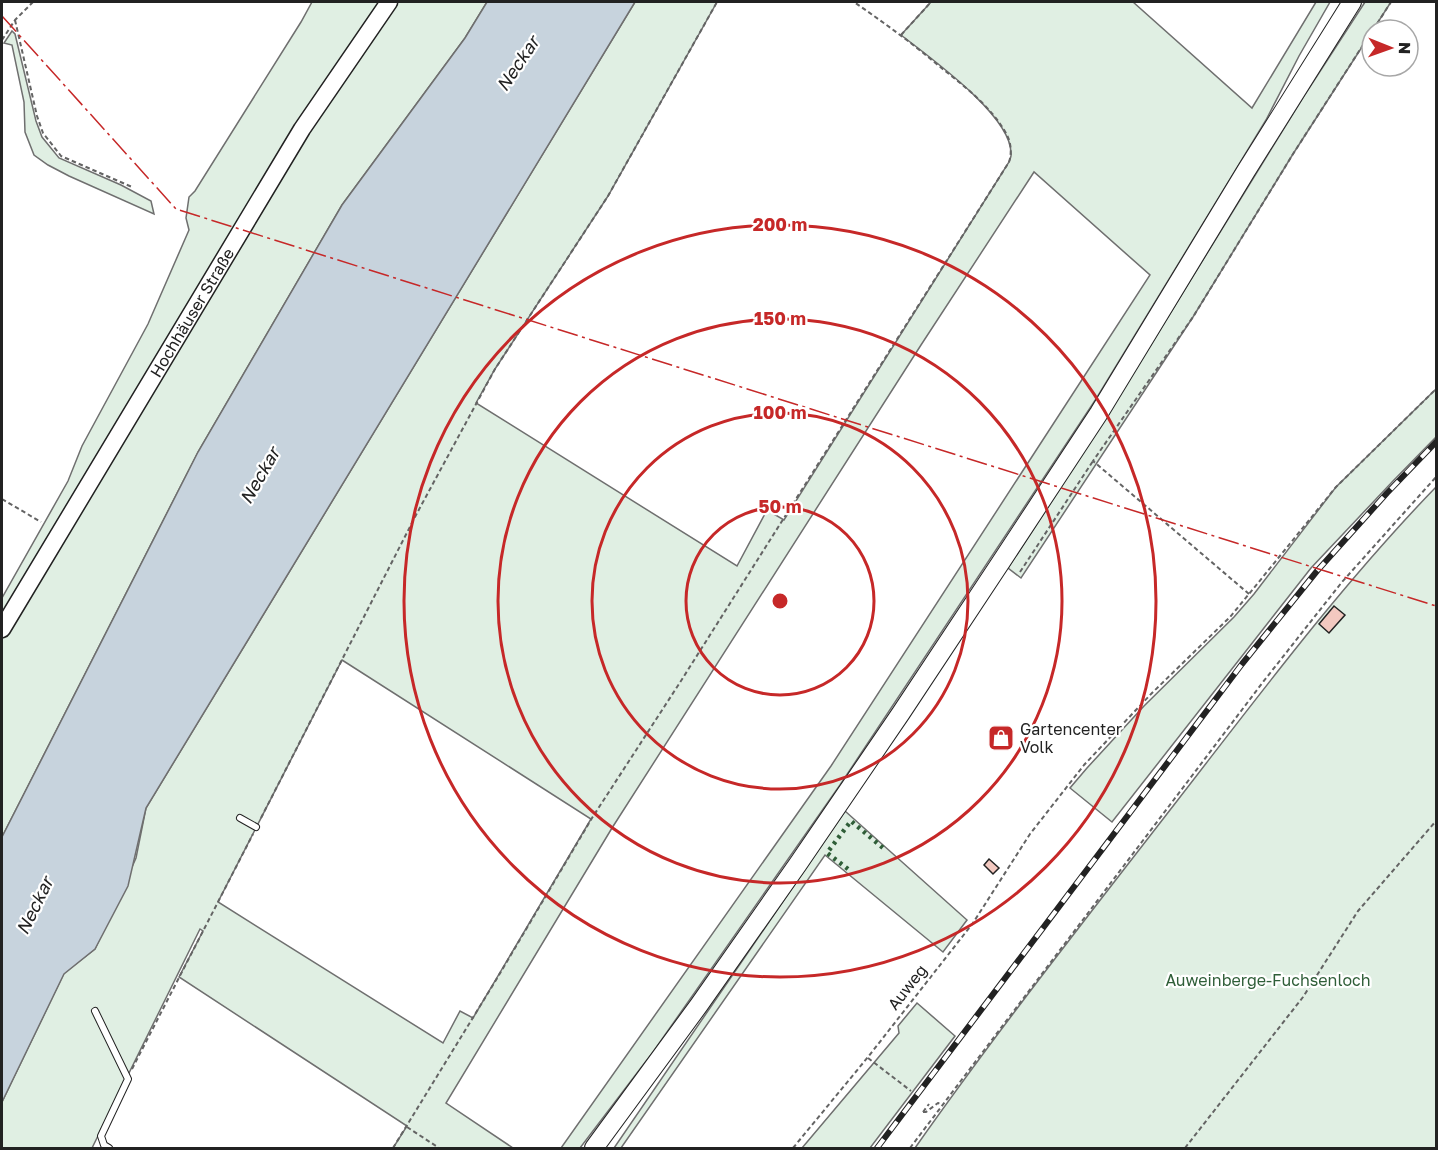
<svg xmlns="http://www.w3.org/2000/svg" width="1438" height="1150" font-family="'Golos Text',sans-serif">
  <style>
    .green { fill: #e0efe3; stroke: #6f6f6f; stroke-width: 1.5; fill-rule: evenodd }
    .water { fill: #c7d3dd; stroke: #6f6f6f; stroke-width: 1.5 }
    .building { fill: #f3c9c0; stroke: #222; stroke-width: 1.5 }
    .lines { fill: none; stroke-linecap: round; stroke-linejoin: round }
    .service-casing { stroke: #222; stroke-width: 8 }
    .secondary-casing { stroke: #222; stroke-width: 19 }
    .primary-casing { stroke: #222; stroke-width: 20 }
    .path { stroke: #646464; stroke-width: 2; stroke-dasharray: 4.5 3; stroke-linecap: butt }
    .service { stroke: #fff; stroke-width: 6 }
    .secondary { stroke: #fff; stroke-width: 16 }
    .primary { stroke: #fff; stroke-width: 18 }
    .rail-casing { stroke: #222; stroke-width: 6 }
    .rail { stroke: #fff; stroke-width: 4; stroke-dasharray: 11; stroke-linecap: butt }
    .hedge { stroke: #2f5e38; stroke-width: 4.5; stroke-dasharray: 3 4.5; stroke-linecap: butt }
    .power { stroke: #c62828; stroke-width: 1.5; stroke-dasharray: 21 4.5 3 4.5; stroke-linecap: butt }
    .ring { fill: none; stroke: #c62828; stroke-width: 3 }
    .labels { text-anchor: middle; stroke-width: 4.5; stroke-linejoin: round; paint-order: stroke }
    .street-label { font-size: 16px; fill: #222; stroke: #fff }
    .poi-label { font-size: 16px; fill: #222; stroke: #fff; text-anchor: start }
    .park-label { font-size: 16px; fill: #2f5e38; stroke: #fff }
    .water-label { font-size: 18px; font-style: italic; fill: #222; stroke: #fff }
    .centre { fill: #c62828; stroke: #fff; stroke-width: 3 }
    .ring-label { font-size: 18px; text-anchor: middle; font-weight: bold; fill: #c62828; stroke: #fff; stroke-width: 4.5; stroke-linejoin: round; paint-order: stroke }
  </style>
  <rect width="100%" height="100%" fill="#fff"/>
  <g class="green">
    <path d="M312,2H487L465,38L342,205L198,452L2,837V598L68,481L82,446L148,324L189,230L186,218L189,197L195,191L301,22Z"/>
    <path d="M635,2H717L608,196L495,369L476,403L737,566L767,510L784,520L1009,162C1010,159 1012,155 1011,153C1011,115 929,57 901,35L931,2H1133L1252,108L1316,2H1330L1299,56L1266,120L1096,399L840,785L653,1052L580,1148H561L831,766L1150,275L1034,172L921,345L612,828L446,1103L513,1148H393L407,1126L179,977L203,931L200,929L92,1148H2V1102L64,973L95,949L136,858L146,808ZM342,660L591,819L473,1018L460,1011L443,1043L218,902Z"/>
    <path d="M1365,2H1391L1293,154L1193,317L1021,578L1008,568L1105,419L1304,96Z"/>
    <path d="M12,31L15,34L36,121L42,137L59,158L121,185L151,201L154,214L69,176L48,165L34,155L25,132L24,102L12,45L4,43Z"/>
    <path d="M1436,389V437L1393,481L1311,568L1112,822L1070,788L1087,768L1144,706L1234,617L1254,594L1336,487Z"/>
    <path d="M1436,487V1148H915C998,1030 1088,916 1177,801C1260,694 1342,584 1436,487Z"/>
    <path d="M845,811L967,920L943,952L825,855L621,1148H614Z"/>
    <path d="M917,1003L955,1036L870,1148H802L899,1033L898,1026Z"/>
  </g>
  <path class="water" d="M487,2H635L146,808L128,886L95,949L64,974L2,1102V837L198,452L342,205L465,38Z"/>
  <g class="building">
    <path d="M1334,606L1345,615L1329,633L1319,624Z"/>
    <path d="M989,859L999,868L993,874L984,865Z"/>
  </g>
  <g class="lines">
    <g class="service-casing">
      <g id="service">
        <path d="M240,818L256,827"/>
        <path d="M95,1011L128,1079L101,1136L104,1145L109,1148"/>
      </g>
    </g>
    <g class="secondary-casing">
      <g id="secondary">
        <path id="s1" d="M2,629L302,129L389,2"/>
      </g>
    </g>
    <g class="primary-casing">
      <path id="primary" d="M594,1148L699,1005L798,864L901,713L1001,562L1099,413L1246,171L1352,2"/>
    </g>
    <g class="path">
      <path d="M15,20L37,116L43,133L61,156L132,187"/>
      <path d="M1373,30L1391,2"/>
      <path d="M901,35L931,2"/>
      <path d="M2,40L15,20L33,2"/>
      <path d="M2,499L41,522"/>
      <path d="M1020,572L1093,461"/>
      <path d="M1249,594L1093,461L1193,317L1293,154L1372,31"/>
      <path d="M261,818L416,515L495,369L608,196L717,2"/>
      <path d="M868,1058L911,1091"/>
      <path d="M132,1069L253,834"/>
      <path d="M923,1112H926L938,1103L942,1105"/>
      <path d="M923,1112L929,1104"/>
      <path d="M407,1127L439,1148"/>
      <path d="M393,1148L496,980L592,818L679,684L1009,162C1012,153 1011,143 1007,135C992,107 964,86 939,66C912,43 883,22 854,2"/>
      <path d="M793,1148L868,1057L973,923L1030,834L1084,765L1152,693L1230,617L1249,594L1336,487L1436,389"/>
      <path d="M910,1148L1263,682L1342,582L1436,477"/>
      <path d="M1185,1148L1303,997L1358,911L1436,821"/>
    </g>
    <use href="#service" class="service"/>
    <use href="#secondary" class="secondary"/>
    <use href="#primary" class="primary"/>
    <g class="rail-casing">
      <path id="rail" d="M877,1148L1242,664L1317,571L1387,493L1436,442"/>
    </g>
    <use href="#rail" class="rail"/>
    <path class="hedge" d="M848,869L827,853L851,821L883,848"/>
    <path class="power" d="M2,16L176,209L1436,606"/>
  </g>
  <g class="ring">
    <circle cx="780" cy="601" r="94"/>
    <circle cx="780" cy="601" r="188"/>
    <circle cx="780" cy="601" r="282"/>
    <circle cx="780" cy="601" r="376"/>
  </g>
  <defs>
    <g id="shop-square" transform="scale(1.35)"><rect x="-9" y="-9" width="18" height="18" rx="4" fill="#c62828" stroke="#fff"/><path d="M-5-2.5h2.3a2.7 3.5 0 0 1 5.4 0H5L5.5 6h-11ZM-1.5-2.5h3a1.5 2.3 0 0 0-3 0Z" fill="#fff"/></g>
  </defs>
  <g fill-rule="evenodd">
    <use href="#shop-square" x="1001" y="738"/>
  </g>
  <g class="labels">
    <g class="street-label">
      <text dy="6" stroke="none"><textPath href="#s1" startOffset="369">Hochhäuser Straße</textPath></text>
      <text transform="translate(907 987) rotate(-52)" y="6">Auweg</text>
    </g>
    <g class="poi-label">
      <text x="1020" y="735">Gartencenter<tspan x="1020" dy="18">Volk</tspan></text>
    </g>
    <g class="park-label">
      <text x="1268" y="986">Auweinberge-Fuchsenloch</text>
    </g>
    <g class="water-label">
      <text transform="translate(518 64) rotate(-56)" y="6">Neckar</text>
      <text transform="translate(260 476) rotate(-60)" y="6">Neckar</text>
      <text transform="translate(35 906) rotate(-64)" y="6">Neckar</text>
    </g>
  </g>
  <circle cx="780" cy="601" r="9" class="centre"/>
  <g class="ring-label">
    <text x="780" y="231">200 m</text>
    <text x="780" y="325">150 m</text>
    <text x="780" y="419">100 m</text>
    <text x="780" y="513">50 m</text>
  </g>
  <rect width="1438" height="1150" fill="none" stroke="#222222" stroke-width="6"/>
  <g transform="translate(1390 48) rotate(91)"><circle r="28" fill="#ffffff" stroke="#a7a7a7" stroke-width="1.5"/>
  <path d="M0-4.5L10 22L0 15L-10 22Z" fill="#c62828"/>
  <text y="-9" font-size="16" font-weight="bold" text-anchor="middle" fill="#222222">N</text>
  </g>
</svg>
